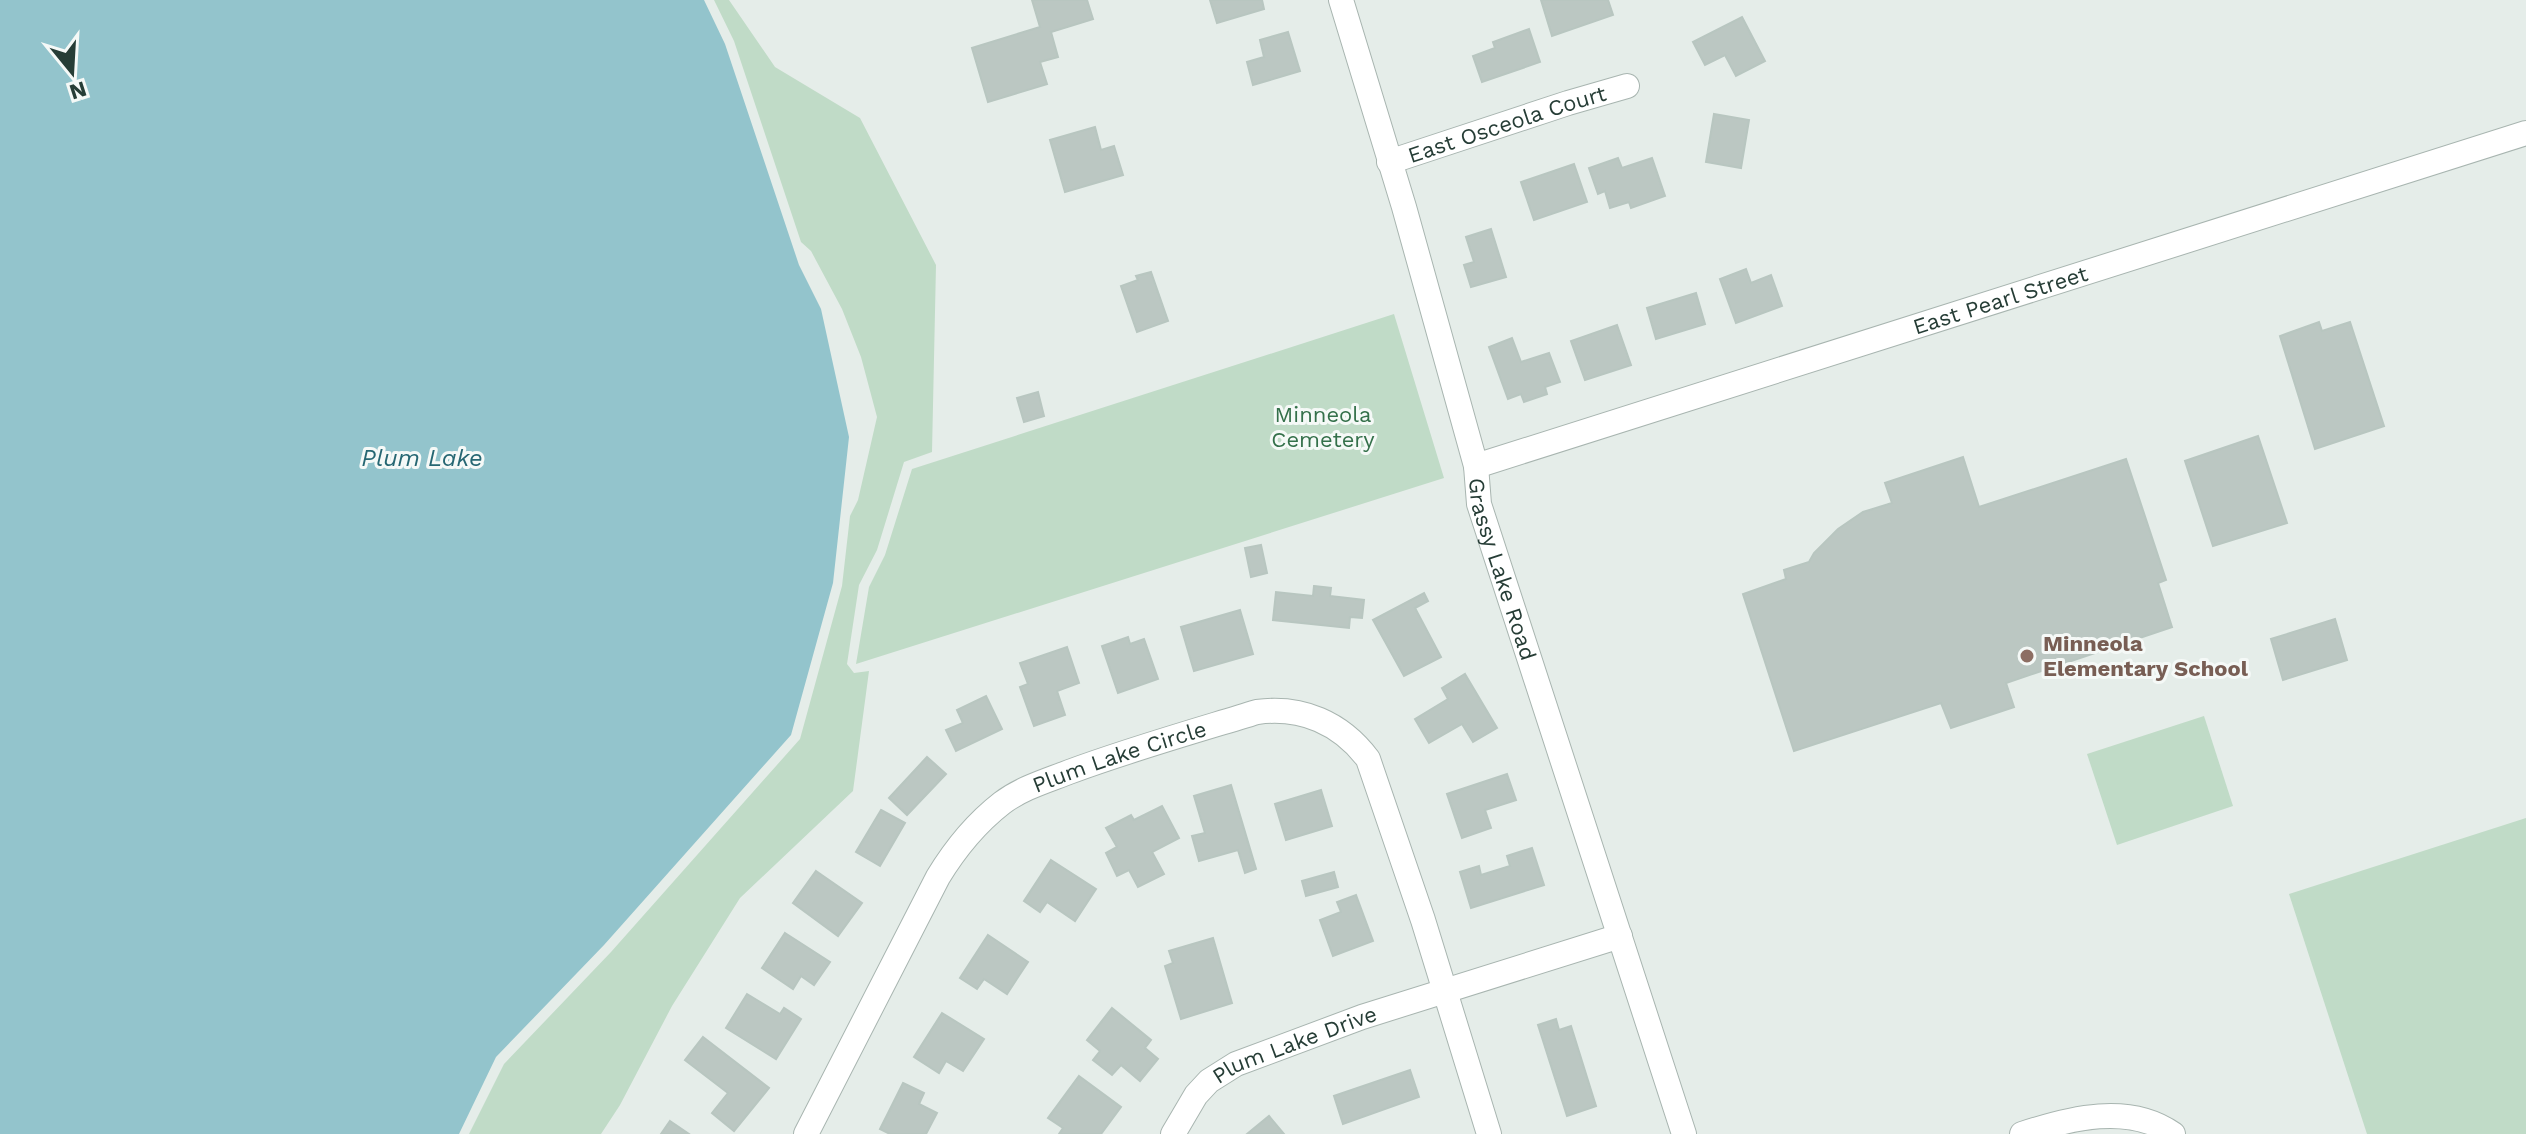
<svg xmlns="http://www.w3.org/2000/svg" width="2526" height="1134" font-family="'Work Sans',sans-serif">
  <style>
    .green { fill: #c0dbc7 }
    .water { fill: #93c4cc }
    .building { fill: #bbc7c2; stroke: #b8c6c0; stroke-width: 2 }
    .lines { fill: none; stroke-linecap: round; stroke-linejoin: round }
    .minor-casing { stroke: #a8b5b0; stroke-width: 26 }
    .minor { stroke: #fff; stroke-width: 24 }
    .education-dot { fill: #8d6e63; stroke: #f5f9f7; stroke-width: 3 }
    .labels { text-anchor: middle; stroke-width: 6; stroke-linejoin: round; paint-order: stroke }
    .street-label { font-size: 22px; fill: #263d36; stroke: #f5f9f7 }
    .park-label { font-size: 22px; fill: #34704a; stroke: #f5f9f7 }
    .education-label { font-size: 22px; font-weight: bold; fill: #785e54; stroke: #f5f9f7; text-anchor: start }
    .water-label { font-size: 24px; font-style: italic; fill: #266773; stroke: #f5f9f7 }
  </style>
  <rect width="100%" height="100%" fill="#e5ede9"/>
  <g class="green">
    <path d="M714,0H729L775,67L860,118L936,265L932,452L904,462L877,550L859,585L847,664L854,673L869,671L853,791L740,898L672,1006L620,1105L601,1134H469L504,1064L611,952L800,739L842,586L850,516L858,500L877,417L861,357L842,309L811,251L801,242L734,41Z"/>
    <path d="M1394,314L1444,478L856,664L869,587L885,555L912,469Z"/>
    <path d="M2204,716L2233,806L2117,845L2087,754Z"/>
    <path d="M2526,818V1134H2367L2289,894Z"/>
  </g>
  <path class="water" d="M0,0H704L725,44L799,265L821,309L849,437L833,583L791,735L604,945L496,1057L459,1134H0Z"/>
  <g class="building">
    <path d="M1032,0H1087L1093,19L1051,32L1058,57L1040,62L1047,84L988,102L972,48L1040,27Z"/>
    <path d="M1210,0H1262L1264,9L1217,23Z"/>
    <path d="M1541,0H1608L1613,15L1552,36Z"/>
    <path d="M1742,17L1765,61L1736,76L1725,55L1705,65L1693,42Z"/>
    <path d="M1529,29L1540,62L1482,82L1473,56L1495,48L1493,42Z"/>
    <path d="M1288,32L1300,71L1253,85L1247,62L1264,57L1260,40Z"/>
    <path d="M1714,114L1749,120L1741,168L1706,162Z"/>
    <path d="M1095,127L1101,150L1114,146L1123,175L1065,192L1050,140Z"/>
    <path d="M1618,158L1622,168L1652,158L1665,196L1631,208L1629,202L1610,208L1605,191L1598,194L1589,168Z"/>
    <path d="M1574,164L1587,202L1534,220L1521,182Z"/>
    <path d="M1491,229L1506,277L1471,287L1464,265L1474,262L1466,237Z"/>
    <path d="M1746,269L1751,283L1771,275L1782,306L1736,323L1720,279Z"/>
    <path d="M1151,272L1168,321L1137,332L1121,286L1138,280L1136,276Z"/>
    <path d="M1696,293L1705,324L1656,339L1647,308Z"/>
    <path d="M2319,322L2322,331L2350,322L2384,426L2315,449L2280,336Z"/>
    <path d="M1617,325L1631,365L1585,380L1571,341Z"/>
    <path d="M1512,338L1521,362L1549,353L1560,382L1545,387L1547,394L1524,402L1521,394L1508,399L1489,347Z"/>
    <path d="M1038,392L1044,416L1024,422L1017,398Z"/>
    <path d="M2258,436L2287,523L2213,546L2185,461Z"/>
    <path d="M1963,457L1979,507L2126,459L2166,580L2158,583L2172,627L2006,683L2014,707L1951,728L1941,703L1794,751L1743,594L1786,579L1784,570L1809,562L1814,553L1838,529L1863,512L1892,503L1885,483Z"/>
    <path d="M1261,545L1267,573L1251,577L1245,548Z"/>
    <path d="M1314,586L1331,588L1330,596L1364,600L1362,618L1350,617L1349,628L1273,620L1276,592L1313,596Z"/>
    <path d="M1424,593L1428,601L1415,608L1441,657L1404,676L1373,620Z"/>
    <path d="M1240,610L1253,654L1194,671L1181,627Z"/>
    <path d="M2335,619L2347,660L2283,680L2271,639Z"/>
    <path d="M1128,637L1130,644L1144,639L1158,679L1118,693L1102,646Z"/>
    <path d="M1067,647L1079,683L1057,691L1065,715L1034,726L1020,687L1028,684L1020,663Z"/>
    <path d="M1465,674L1497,728L1473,742L1462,724L1429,743L1415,719L1448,699L1442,688Z"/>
    <path d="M986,696L1002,729L956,751L946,730L963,723L957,710Z"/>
    <path d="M927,757L946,774L907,815L889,798Z"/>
    <path d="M1507,774L1516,800L1485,810L1491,828L1462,838L1447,794Z"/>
    <path d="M1231,785L1256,869L1245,873L1238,850L1199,861L1192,836L1205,833L1194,796Z"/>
    <path d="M1321,790L1332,826L1286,840L1275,804Z"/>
    <path d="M1162,806L1179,838L1152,852L1164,874L1138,887L1129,870L1117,876L1106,853L1117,847L1106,828L1131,815L1134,820Z"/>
    <path d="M881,810L905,823L880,866L856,852Z"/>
    <path d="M1532,848L1544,885L1471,908L1460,872L1479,866L1481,875L1510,866L1507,856Z"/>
    <path d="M1051,860L1096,889L1075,921L1047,902L1040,912L1024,901Z"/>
    <path d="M816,871L862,903L838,936L793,903Z"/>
    <path d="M1334,872L1338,887L1306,896L1302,881Z"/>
    <path d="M1356,895L1373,941L1333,956L1320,920L1341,912L1337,902Z"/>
    <path d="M785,933L830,962L814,985L801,976L793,989L762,968Z"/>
    <path d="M988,935L1028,962L1007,994L984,979L977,989L960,978Z"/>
    <path d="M1213,938L1232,1003L1181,1019L1165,966L1173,963L1169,951Z"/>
    <path d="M747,994L780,1014L784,1008L801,1019L776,1059L726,1028Z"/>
    <path d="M1112,1008L1151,1040L1145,1048L1158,1059L1140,1081L1121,1065L1112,1075L1093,1060L1100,1051L1087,1040Z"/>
    <path d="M942,1013L984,1039L963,1071L946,1061L939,1073L914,1057Z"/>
    <path d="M1556,1019L1559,1030L1571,1026L1596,1106L1567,1116L1538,1025Z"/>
    <path d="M703,1037L769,1088L734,1131L712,1113L728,1093L685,1060Z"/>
    <path d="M1410,1070L1419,1097L1343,1124L1334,1096Z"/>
    <path d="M1079,1076L1121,1107L1101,1134H1059L1063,1128L1048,1118Z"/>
    <path d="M903,1083L924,1093L919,1104L937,1113L926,1134H890L880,1129Z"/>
    <path d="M1269,1116L1284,1134H1247Z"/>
    <path d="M670,1121L689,1134H661Z"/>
  </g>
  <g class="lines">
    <g class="minor-casing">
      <g id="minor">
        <path id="s1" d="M1341,0L1404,207L1476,466L1479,504L1684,1134"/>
        <path id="s2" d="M1389,162L1568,103L1627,86"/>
        <path id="s3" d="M1476,466L2526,133"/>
        <path id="s4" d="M806,1134L938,877C955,849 975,824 1002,803C1022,788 1046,781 1069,772C1131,749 1195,731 1257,712C1302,706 1341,723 1368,759L1423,920L1489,1134"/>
        <path id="s5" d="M1173,1134L1196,1095L1209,1081L1236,1064L1362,1017L1620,936"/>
        <path d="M2022,1134C2070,1118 2129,1103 2173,1134"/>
      </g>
    </g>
    <use href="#minor" class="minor"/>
  </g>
  <circle class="education-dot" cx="2027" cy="656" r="8"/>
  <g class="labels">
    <g class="street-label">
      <text dy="8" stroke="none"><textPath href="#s2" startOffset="124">East Osceola Court</textPath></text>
      <text dy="8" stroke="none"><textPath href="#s3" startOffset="550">East Pearl Street</textPath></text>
      <text dy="8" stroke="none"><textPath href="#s1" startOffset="592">Grassy Lake Road</textPath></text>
      <text dy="8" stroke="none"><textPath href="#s4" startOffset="514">Plum Lake Circle</textPath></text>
      <text dy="8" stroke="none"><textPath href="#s5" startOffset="158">Plum Lake Drive</textPath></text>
    </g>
    <g class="park-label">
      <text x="1323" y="422">Minneola<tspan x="1323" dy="25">Cemetery</tspan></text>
    </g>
    <g class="education-label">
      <text x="2043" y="651">Minneola<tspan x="2043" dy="25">Elementary School</tspan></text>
    </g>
    <g class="water-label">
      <text x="422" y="466">Plum Lake</text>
    </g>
  </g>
  <g transform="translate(72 72) rotate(162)" stroke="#f5f9f7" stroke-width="6" paint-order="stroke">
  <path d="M0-6L14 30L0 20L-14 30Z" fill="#263d36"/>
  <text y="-12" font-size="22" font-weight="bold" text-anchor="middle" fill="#263d36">N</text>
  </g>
</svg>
